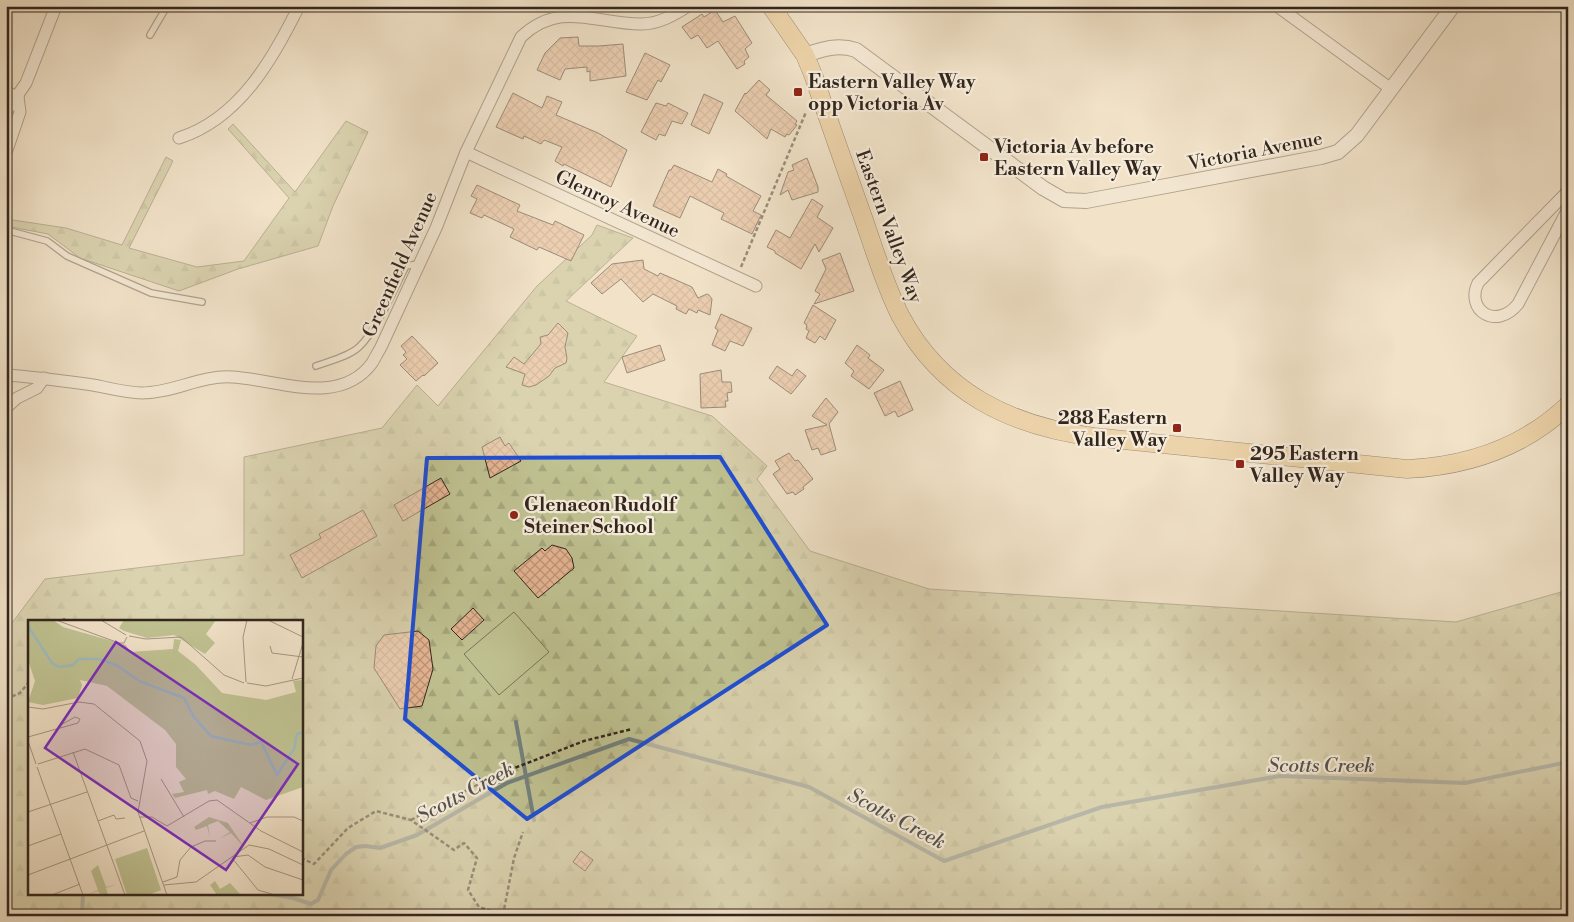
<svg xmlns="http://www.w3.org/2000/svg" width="1574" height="922" font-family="'Libre Bodoni',serif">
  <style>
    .forest { fill: url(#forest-firs); stroke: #797458; fill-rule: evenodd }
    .garden { fill: #c0c292; stroke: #797458 }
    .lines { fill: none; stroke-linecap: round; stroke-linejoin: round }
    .stream { stroke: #73807e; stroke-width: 4 }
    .building { fill: url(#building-cross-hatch); stroke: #32261d }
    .service-casing { stroke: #625548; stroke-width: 8 }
    .minor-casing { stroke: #625548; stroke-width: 13 }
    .tertiary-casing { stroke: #625548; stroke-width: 16 }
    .primary-casing { stroke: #32261d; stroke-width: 19 }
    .path { stroke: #32261d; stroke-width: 2.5; stroke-dasharray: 4 2.5; stroke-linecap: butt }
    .service { stroke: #f6ecdb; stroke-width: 5.5 }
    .minor { stroke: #f6ecdb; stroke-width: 11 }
    .tertiary { stroke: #f6ecdb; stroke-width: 14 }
    .primary { stroke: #e8c184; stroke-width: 18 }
    .marked { fill: none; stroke: #1d4ed8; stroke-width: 4; stroke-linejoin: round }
    .poi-dot { fill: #8f2418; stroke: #f6ecdb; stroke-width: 2 }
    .labels { text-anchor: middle; stroke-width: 4.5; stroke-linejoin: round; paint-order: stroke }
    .poi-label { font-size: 19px; font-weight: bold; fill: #32261d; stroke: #f6ecdb; text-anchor: start }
    .street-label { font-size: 19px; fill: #32261d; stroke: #f6ecdb }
    .water-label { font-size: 20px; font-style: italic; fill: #52534e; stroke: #f6ecdb }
    .inset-river { fill: none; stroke: #9ebcbf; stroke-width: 2.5 }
    .inset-road { fill: none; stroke: #a59784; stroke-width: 1 }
    .view { fill: #7b2cbf; fill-opacity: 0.15; stroke: #7b2cbf; stroke-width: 2.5 }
    .inset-edge { fill: none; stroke: #32261d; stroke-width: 2.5 }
  </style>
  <defs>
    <pattern id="forest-firs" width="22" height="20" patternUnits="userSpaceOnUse" patternTransform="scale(1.25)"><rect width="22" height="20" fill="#c0c292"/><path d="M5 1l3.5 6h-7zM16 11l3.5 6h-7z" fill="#a5a77d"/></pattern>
    <pattern id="building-cross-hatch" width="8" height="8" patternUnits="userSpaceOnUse" patternTransform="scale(1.25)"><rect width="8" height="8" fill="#e6b593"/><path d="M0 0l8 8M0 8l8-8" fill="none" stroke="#bb9377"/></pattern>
  </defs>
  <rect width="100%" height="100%" fill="#f1e2c8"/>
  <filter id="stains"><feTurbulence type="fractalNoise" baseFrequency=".004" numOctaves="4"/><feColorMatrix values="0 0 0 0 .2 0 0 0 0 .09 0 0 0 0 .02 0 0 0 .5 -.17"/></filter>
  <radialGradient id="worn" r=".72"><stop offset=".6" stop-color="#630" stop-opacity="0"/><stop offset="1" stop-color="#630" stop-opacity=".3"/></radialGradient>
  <g class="forest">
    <path d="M346,121L368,132L333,206L318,246L238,269L179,291L80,258L48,234L6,226V219L66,228L122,245L166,157L173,161L129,248L197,267L244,261L289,198L228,129L233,124L295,192Z"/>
    <path d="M597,225L633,238L566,301L637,336L604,382L712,416L767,466L757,479L810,551L929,589L1456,622L1568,590V910L1549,916H1459L1453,913L1448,916H6V631L45,579L244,555V457L382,428L417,385L438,406L537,286L592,235ZM29,621H301V893H29Z"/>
  </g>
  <path class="garden" d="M514,612L549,652L499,695L464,654Z"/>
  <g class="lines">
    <g class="stream">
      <path d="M516,722L534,820"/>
      <path d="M264,893L293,898L311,904L318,900L331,870L346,854L356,847L366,846L380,848L417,835L507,783L629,739L809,787L944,861L1102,807L1280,776L1465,783L1568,762"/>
      <path d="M82,916L83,893"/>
    </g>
  </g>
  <g class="building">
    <path d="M715,10L723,22L735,16L752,43L745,49L749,57L744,61L745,64L737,69L718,41L707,48L698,35L691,39L682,27L702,14L704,17Z"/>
    <path d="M578,37L579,46H599L623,44L626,76L590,81V71L587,72V67L565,69L560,80L537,70L545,53L560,38Z"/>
    <path d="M645,53L670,65L661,82L658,80L647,100L626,92Z"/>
    <path d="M759,80L770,90L766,95L797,121L795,124L797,125L789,135L787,134L785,137L771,129L767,139L735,111L745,93L746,94Z"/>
    <path d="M513,93L542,108L547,96L562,102L556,115L598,133L627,150L611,187L564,164L563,166L555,161L562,147L544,140L541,144L524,136L523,139L496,127Z"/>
    <path d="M704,94L723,103L709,134L691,125Z"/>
    <path d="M656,103L666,106L668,103L688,113L682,124L672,121L665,136L659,134L656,140L641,132Z"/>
    <path d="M807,158L818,187V192L792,200L788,190L780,195L788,172L794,170L792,165Z"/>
    <path d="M674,165L712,182L718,169L727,174L726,176L761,196L753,211L761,215L752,234L721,219L724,213L690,196L680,218L653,206L669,170H671Z"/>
    <path d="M477,185L520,205L517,211L553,225L555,221L584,235L571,261L539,247L537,250L510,237L514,229L484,215L482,218L470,213L477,199L471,196Z"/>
    <path d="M812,199L823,206L817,217L833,228L819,252L815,244L801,269L775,253V251L767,247L776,230L790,238Z"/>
    <path d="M840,253L854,291L814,304L820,294L815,291L826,269L822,260Z"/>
    <path d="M643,260L644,269L658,276L660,273L692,287L698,298L707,294L709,295L712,299L710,315L698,310L697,313L689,309L686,314L676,309L677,306L653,294L643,302L621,279L602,294L591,283L612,264Z"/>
    <path d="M813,305L836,320L825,340L820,336L815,343L806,338L809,331L806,329L807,325L804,323Z"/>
    <path d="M721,314L752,328L743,346L730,341L725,351L712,345L718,330L715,328Z"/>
    <path d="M558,323L568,333L565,347L567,358L566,363L555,368L549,376L536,385L529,387L522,385L525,374L506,367L514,357L524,364L541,344L540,337L548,335Z"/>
    <path d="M412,336L438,363L424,376L423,375L416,381L400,365L407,359L403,355L406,352L401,346Z"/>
    <path d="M660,345L665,360L627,373L622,357Z"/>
    <path d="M857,345L870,355L868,358L884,370L869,389L851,376L854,371L845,363Z"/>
    <path d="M777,366L792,376L797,369L806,376L791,394L769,378Z"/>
    <path d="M721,370L722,382H731L732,392L727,393L728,401H725L726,407L701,408L700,374Z"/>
    <path d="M900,381L913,410L898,417L895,411L885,416L874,393Z"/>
    <path d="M826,398L838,412L829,424L836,450L821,455L818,448L812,450L805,430L827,425L812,416Z"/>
    <path d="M500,437L505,446L509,443L521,461L490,478L482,447Z"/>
    <path d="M789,453L795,461L798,460L813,479L803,487L804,489L795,495L793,492L787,494L773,474L780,469L775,461Z"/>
    <path d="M441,478L450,494L403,521L394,505Z"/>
    <path d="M363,510L377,536L302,578L290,555L321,538L319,534Z"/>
    <path d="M552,545L566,549L572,558L574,568L538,598L514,571L542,548L545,551Z"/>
    <path d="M473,608L484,620L462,640L451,629Z"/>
    <path d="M418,631L429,640L433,669L422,706L400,709L374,668L376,646L384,635Z"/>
    <path d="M581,851L593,860L585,871L573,862Z"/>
  </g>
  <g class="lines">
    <g class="service-casing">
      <g id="service">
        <path d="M150,35L167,6"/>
        <path d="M6,230L47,241L67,256L151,293L202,302"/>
        <path d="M316,366C329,361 348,357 359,347C377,330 394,289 406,266L418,264"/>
      </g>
    </g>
    <g class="minor-casing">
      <g id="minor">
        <path d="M1277,6L1391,89"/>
        <path d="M6,92L18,97"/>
        <path d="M6,112L26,83L56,6"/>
        <path d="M179,138C239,119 273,59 299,6"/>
        <path d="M466,152L756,286"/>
        <path d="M6,153L20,112L18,97"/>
        <path d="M1568,191L1478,283C1465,310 1496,331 1518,304L1568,209"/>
        <path d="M6,375C36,377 64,381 93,385C109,388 126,393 142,393C173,393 201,375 232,377C276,379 339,408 372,363C375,358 378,352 381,347L436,228L466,152L521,37C560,0 595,24 641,24C659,24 674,15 688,6"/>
        <path d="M6,408L17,398L37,388L44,378"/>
      </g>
    </g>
    <g class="tertiary-casing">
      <path id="tertiary" d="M805,55C823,49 838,44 856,50L1043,188L1064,200L1086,201L1321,157L1338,152L1357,135L1453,6"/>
    </g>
    <g class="primary-casing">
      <path id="primary" d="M771,6L805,55L814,77C830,125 847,172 864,220C875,252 885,285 900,315C941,393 1011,426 1094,437L1407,469C1468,466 1523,448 1568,405"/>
    </g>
    <g class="path">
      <path d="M741,267L806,112"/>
      <path d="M62,621L64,619L67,621"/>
      <path d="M6,699L20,693L29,682"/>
      <path d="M411,820L494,776L584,741L632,729"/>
      <path d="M301,858L314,864L348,828L376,811L411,820L454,850L464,843L477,858L468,890L479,907L503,915"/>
      <path d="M503,915L514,858L523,832"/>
    </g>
    <use href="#service" class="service"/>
    <use href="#minor" class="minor"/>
    <use href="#tertiary" class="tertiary"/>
    <use href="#primary" class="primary"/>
  </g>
  <path d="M0 0H1574V922H0ZM720,457L827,625L527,819L405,719L427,458Z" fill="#f1e2c8" fill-opacity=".55" fill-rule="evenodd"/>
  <path class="marked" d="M720,457L827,625L527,819L405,719L427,458Z"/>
  <g class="poi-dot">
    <rect x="793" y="87" width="10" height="10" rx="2.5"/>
    <rect x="979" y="152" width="10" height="10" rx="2.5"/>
    <rect x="1172" y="423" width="10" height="10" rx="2.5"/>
    <rect x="1235" y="459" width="10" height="10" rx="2.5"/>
    <circle cx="514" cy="515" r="5"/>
  </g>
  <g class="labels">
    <g class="poi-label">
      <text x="808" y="88">Eastern Valley Way<tspan x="808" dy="22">opp Victoria Av</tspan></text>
      <text x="994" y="153">Victoria Av before<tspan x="994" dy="22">Eastern Valley Way</tspan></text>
      <text x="1167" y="424" text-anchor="end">288 Eastern<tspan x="1167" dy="22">Valley Way</tspan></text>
      <text x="1250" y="460">295 Eastern<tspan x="1250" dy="22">Valley Way</tspan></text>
      <text x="524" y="511">Glenaeon Rudolf<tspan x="524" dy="22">Steiner School</tspan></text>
    </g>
    <g class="street-label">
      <text transform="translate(1255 150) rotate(-11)" y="7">Victoria Avenue</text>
      <text transform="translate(618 203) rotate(25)" y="7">Glenroy Avenue</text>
      <text transform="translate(890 226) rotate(70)" y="7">Eastern Valley Way</text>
      <text transform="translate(399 264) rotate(-66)" y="7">Greenfield Avenue</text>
    </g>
    <g class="water-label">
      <text x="1321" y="772">Scotts Creek</text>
      <text transform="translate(465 792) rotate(-28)" y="7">Scotts Creek</text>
      <text transform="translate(897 818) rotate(28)" y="7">Scotts Creek</text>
    </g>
  </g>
  <g transform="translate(28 620)">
    <rect width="275" height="275" fill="#f1e2c8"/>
    <path d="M96,0H188L178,14L187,23L177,34L146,15L119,18L96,11L91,8ZM119,228L133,270L120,275H99L87,239Z" fill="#c0c292"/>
    <path d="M25,0L35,7L98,25L102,32L145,29L146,19L153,20L150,31L168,45L194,73L238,80L268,72L265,61L274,60L275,167L238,180L213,167L206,179L187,171L180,174L179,170L147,178L144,174L156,172L151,162L158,159L148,147V124L137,110L79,66L52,60L54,65L50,78L15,85L0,82L7,61L0,40V1ZM138,2L140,5L134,13L144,14L114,16L126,13ZM181,197L200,203L216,227L203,213L191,219L202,212L190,201L180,205L182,218L179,206L168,210L166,207ZM187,261L192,269L202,263L213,275H189L182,265Z" fill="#c0c292"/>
    <path d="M110,235L117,239L124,260L121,266L111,269L102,264L96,245L99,239ZM70,245L78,267L90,264L78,268L80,275L72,274L70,271L58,275L70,270L63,251Z" fill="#c0c292"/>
    <path class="inset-river" d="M0,6L24,43L31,47L45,45L51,39H72L90,46L111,61L156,78L166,97L183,116L223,125L233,122L249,155L266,129L269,114L275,112"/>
    <path class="inset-road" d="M28,0L91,23H96L99,17M73,0L98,15M240,0L275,17M101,16L118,19L153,17L196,55L216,63M242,26L244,33L275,37M264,59L275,23M218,62L215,17L219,0M219,63L238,66L275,58M0,87L15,89L51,82L66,84L112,121L119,141L110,192L139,275M31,106L47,97L52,99M0,117L50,103L52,99M0,121L8,144M45,132L97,275M10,144L57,129L91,145L103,178L110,181M9,147L55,275M133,159L156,197M0,192L59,172M111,197H124L139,206L181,181L189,180L233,211L275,232M70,201L86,195L88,199L97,198M222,203L239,197H266L275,201M0,226L33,214M205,237L220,235L237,247L275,260M204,238L230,270L247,275M0,255L116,211M135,262L149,257L152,240L163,227L177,221H188M136,265L168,262L221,225L241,229L275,245M24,275L52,264"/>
    <path class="view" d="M88,22L270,144L198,250L17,128Z"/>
    <rect width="275" height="275" class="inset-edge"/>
  </g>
  <rect width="1574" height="922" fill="none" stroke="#f1e2c8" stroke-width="25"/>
  <rect x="8" y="8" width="1559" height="907" fill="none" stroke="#32261d" stroke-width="2.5"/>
  <rect x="12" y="12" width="1549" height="897" fill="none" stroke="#32261d"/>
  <rect width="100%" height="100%" filter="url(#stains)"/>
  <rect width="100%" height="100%" fill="url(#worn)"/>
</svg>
